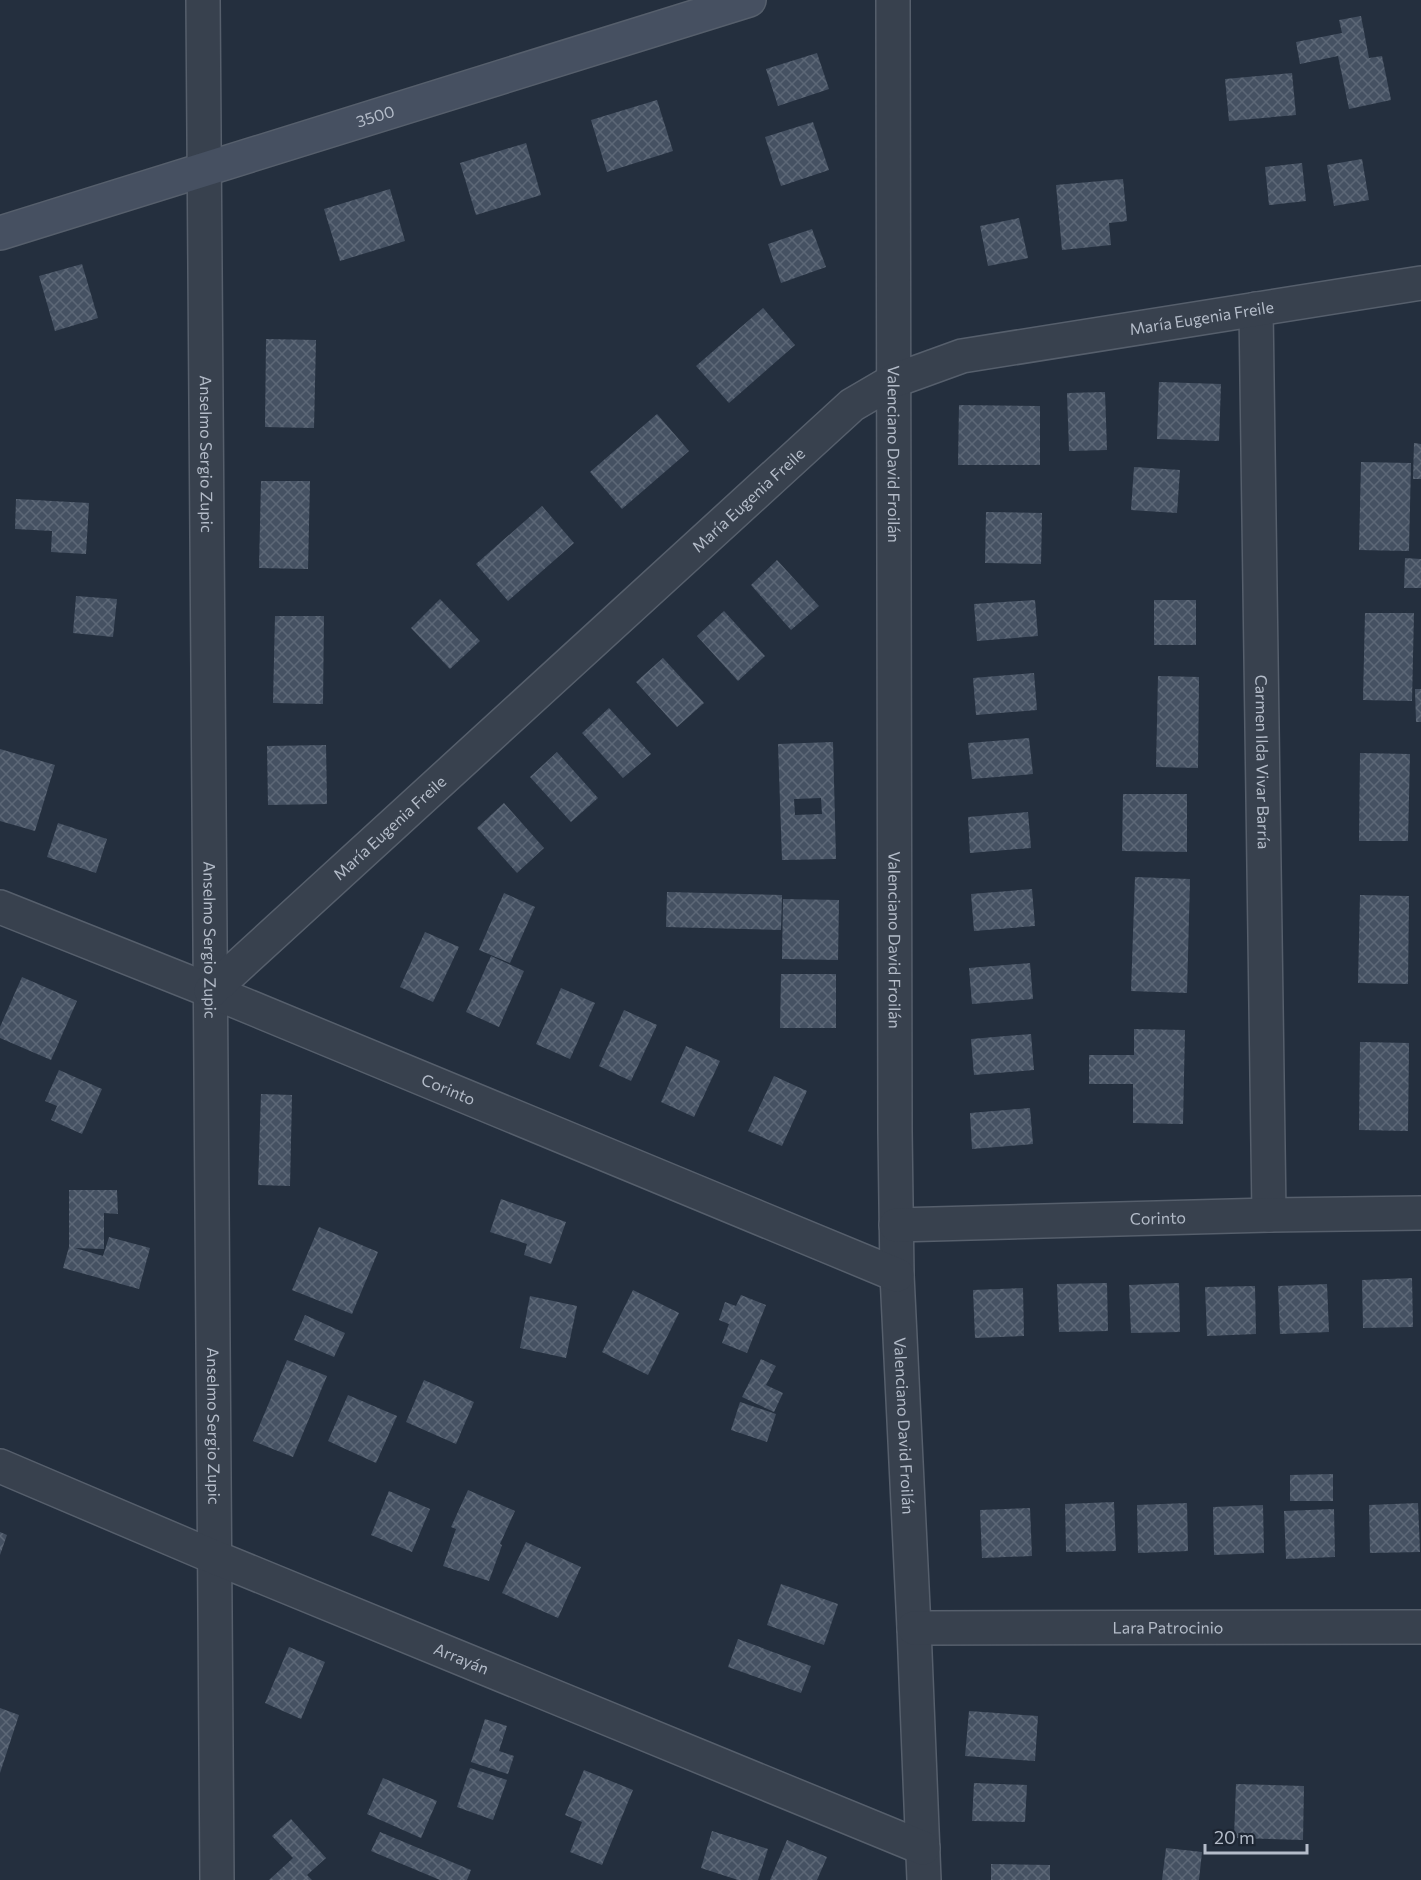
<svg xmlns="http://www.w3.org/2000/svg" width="1421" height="1880" font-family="Commissioner,sans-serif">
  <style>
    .building { fill: url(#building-cross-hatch); fill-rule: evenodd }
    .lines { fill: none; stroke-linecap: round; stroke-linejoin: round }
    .street-casing { stroke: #565f6c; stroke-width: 36 }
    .secondary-casing { stroke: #565f6c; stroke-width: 36 }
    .street { stroke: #38414e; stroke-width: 33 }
    .secondary { stroke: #465061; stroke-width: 33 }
    .labels { text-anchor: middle; stroke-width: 6; stroke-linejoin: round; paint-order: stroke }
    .street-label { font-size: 16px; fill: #b4bcc9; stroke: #1d2633 }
  </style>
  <defs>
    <pattern id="building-cross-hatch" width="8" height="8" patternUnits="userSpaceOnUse" patternTransform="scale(1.5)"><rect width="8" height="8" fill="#455162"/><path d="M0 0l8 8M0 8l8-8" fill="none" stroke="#5d6877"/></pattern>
  </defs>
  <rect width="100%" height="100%" fill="#242f3e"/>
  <g class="building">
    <path d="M1361,16L1369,58L1382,56L1391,100L1349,109L1338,56L1300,64L1296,42L1342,33L1339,20Z"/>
    <path d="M817,53L829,89L778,106L766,69Z"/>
    <path d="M1292,73L1296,115L1229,121L1225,79Z"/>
    <path d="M657,100L673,151L607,172L591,120Z"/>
    <path d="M813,122L829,170L781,186L765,137Z"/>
    <path d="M526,143L541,195L476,215L460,163Z"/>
    <path d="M1362,159L1369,200L1334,206L1327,165Z"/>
    <path d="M1302,163L1306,201L1269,205L1265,167Z"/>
    <path d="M1123,179L1127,221L1109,223L1111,245L1062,250L1056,185Z"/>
    <path d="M390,189L405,241L340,261L324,209Z"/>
    <path d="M1019,218L1028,258L988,266L980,226Z"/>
    <path d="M812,229L826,267L781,283L768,244Z"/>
    <path d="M82,264L98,318L55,331L39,276Z"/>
    <path d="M763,308L795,345L729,403L696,366Z"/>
    <path d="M266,339L316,340L314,428L265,427Z"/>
    <path d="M1159,382L1221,384L1219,441L1157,439Z"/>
    <path d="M1105,392L1107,450L1069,451L1067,393Z"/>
    <path d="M959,405L1040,406V465H958Z"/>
    <path d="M657,414L689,451L622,509L590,472Z"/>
    <path d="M1414,443L1421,444V479H1413Z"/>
    <path d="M1361,462L1411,463L1409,551L1359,550Z"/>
    <path d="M1134,467L1180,470L1177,513L1131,510Z"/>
    <path d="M261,481H310L308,569L259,568Z"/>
    <path d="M16,499L89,503L86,554L51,552L52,531L15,529Z"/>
    <path d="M542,506L574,543L508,601L476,564Z"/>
    <path d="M986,512L1042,513L1041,564L985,563Z"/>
    <path d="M1405,558L1421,559V588H1404Z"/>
    <path d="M777,560L819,606L791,630L751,585Z"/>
    <path d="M76,596L117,599L113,637L73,633Z"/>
    <path d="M440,599L480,641L450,669L411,628Z"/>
    <path d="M1035,600L1038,636L977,641L974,604Z"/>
    <rect x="1154" y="600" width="42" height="45"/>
    <path d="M724,611L765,656L738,681L697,636Z"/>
    <path d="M1365,613H1414L1412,701L1363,700Z"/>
    <path d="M275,616H324L323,704L273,703Z"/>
    <path d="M663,658L704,703L677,727L636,682Z"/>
    <path d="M1034,673L1037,710L976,715L973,678Z"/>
    <path d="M1158,676L1199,677L1198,768L1156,767Z"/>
    <path d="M1415,689H1421V722H1416Z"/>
    <path d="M609,708L651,754L623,778L582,733Z"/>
    <path d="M1029,738L1033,774L972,779L968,743Z"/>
    <path d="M833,742L836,859L782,860L778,744ZM821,798L822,814L795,815L794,799Z"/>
    <path d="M326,745L327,804L268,805L267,746Z"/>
    <path d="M0,749L55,765L35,831L0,821Z"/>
    <path d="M557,752L598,798L571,822L530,777Z"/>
    <path d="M1360,753L1410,754L1408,841H1359Z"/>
    <path d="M1123,794H1187V852L1122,851Z"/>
    <path d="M504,803L544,848L517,873L477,828Z"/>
    <path d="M1028,812L1031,848L970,853L968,817Z"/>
    <path d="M58,823L107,839L96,873L47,857Z"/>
    <path d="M1135,877L1190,879L1187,993L1131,991Z"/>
    <path d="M1032,889L1035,926L974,931L971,894Z"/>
    <path d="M667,892L782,895L781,930L666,927Z"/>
    <path d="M504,893L535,907L510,963L479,950Z"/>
    <path d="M1360,895L1409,896L1408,984L1358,983Z"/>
    <path d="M783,899L839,900L838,960L782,959Z"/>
    <path d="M425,932L459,947L433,1002L400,987Z"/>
    <path d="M491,956L524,971L499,1027L466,1012Z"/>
    <path d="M1030,963L1033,999L972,1004L969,968Z"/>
    <path d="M781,974H836V1028H780Z"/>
    <path d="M22,977L77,1001L51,1060L0,1038V1027Z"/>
    <path d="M561,988L595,1003L570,1059L536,1044Z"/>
    <path d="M624,1010L657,1025L631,1081L599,1066Z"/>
    <path d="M1134,1029L1185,1030L1183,1124L1133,1123V1084H1089V1055H1134Z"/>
    <path d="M1031,1034L1034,1070L974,1075L971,1039Z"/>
    <path d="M1360,1042L1409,1043L1408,1131L1359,1130Z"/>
    <path d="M686,1046L720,1061L694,1117L661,1102Z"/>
    <path d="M59,1070L102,1089L82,1134L51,1120L57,1106L45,1101Z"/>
    <path d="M774,1076L807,1091L782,1146L748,1131Z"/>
    <path d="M261,1094L292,1095L290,1186L258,1185Z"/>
    <path d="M1030,1108L1033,1144L972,1149L970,1113Z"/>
    <path d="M69,1190H117L118,1214L104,1213V1249L75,1248L103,1256L109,1237L150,1248L139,1289L63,1268L69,1247Z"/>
    <path d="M501,1199L566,1222L551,1264L524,1255L527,1244L490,1232Z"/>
    <path d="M319,1227L378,1252L352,1314L292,1290Z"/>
    <path d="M1412,1278L1413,1327L1363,1328L1362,1280Z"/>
    <path d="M1107,1283L1108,1331L1059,1332L1057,1284Z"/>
    <path d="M1179,1283L1180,1332L1131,1333L1129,1285Z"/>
    <path d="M1327,1284L1329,1332L1280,1334L1278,1286Z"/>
    <path d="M1255,1286L1256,1334L1207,1336L1205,1287Z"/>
    <path d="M1023,1288L1024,1336L975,1338L973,1290Z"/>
    <path d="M633,1290L679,1313L648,1375L602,1352Z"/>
    <path d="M741,1295L766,1305L747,1353L722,1343L729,1324L719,1320L725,1302L736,1306Z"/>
    <path d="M530,1296L577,1306L566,1358L520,1348Z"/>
    <path d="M305,1315L345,1333L334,1357L294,1340Z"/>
    <path d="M761,1359L776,1366L766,1385L783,1393L774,1412L742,1397Z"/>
    <path d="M287,1360L327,1376L293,1457L253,1441Z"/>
    <path d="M424,1380L474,1402L456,1444L406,1422Z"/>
    <path d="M348,1395L397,1416L376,1463L328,1441Z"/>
    <path d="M740,1402L776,1414L767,1442L731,1430Z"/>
    <path d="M1333,1474V1501H1290V1475Z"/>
    <path d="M468,1490L515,1511L500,1544L502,1545L489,1581L443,1566L456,1529L451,1527Z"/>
    <path d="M389,1491L430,1509L412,1552L371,1535Z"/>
    <path d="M1114,1502L1116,1551L1066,1552L1065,1504Z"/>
    <path d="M1187,1503L1188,1551L1138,1553L1137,1505Z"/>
    <path d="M1418,1503L1420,1552L1370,1553L1369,1505Z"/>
    <path d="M1263,1505L1264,1553L1214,1555L1213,1507Z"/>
    <path d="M1030,1508L1032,1556L982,1558L980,1510Z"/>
    <path d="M1334,1509L1335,1557L1286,1559L1284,1511Z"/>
    <path d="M0,1532L7,1535L0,1555Z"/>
    <path d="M526,1542L581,1567L558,1618L502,1593Z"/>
    <path d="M781,1584L838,1604L824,1645L767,1625Z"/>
    <path d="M738,1639L811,1666L801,1693L728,1667Z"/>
    <path d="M289,1647L325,1662L301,1719L265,1703Z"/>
    <path d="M0,1708L19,1715L0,1773Z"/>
    <path d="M969,1711L1038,1716L1035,1761L965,1756Z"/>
    <path d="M485,1719L507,1726L499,1751L514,1756L508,1774L471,1762Z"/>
    <path d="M470,1768L507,1780L493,1820L457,1807Z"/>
    <path d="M584,1770L633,1790L602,1865L570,1852L582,1822L565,1815Z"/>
    <path d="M383,1778L437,1801L421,1838L367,1814Z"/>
    <path d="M974,1783L1027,1785L1025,1822L972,1821Z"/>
    <path d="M1236,1784L1304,1786L1303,1840L1234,1838Z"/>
    <path d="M291,1819L326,1858L307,1875L312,1880H269L293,1858L272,1836Z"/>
    <path d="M712,1831L768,1849L758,1880H738L701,1868Z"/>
    <path d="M380,1832L471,1870L467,1880H440L371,1851Z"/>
    <path d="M787,1840L827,1857L817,1880H770Z"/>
    <path d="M1166,1848L1202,1852L1199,1880H1162Z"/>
    <path d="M991,1864L1050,1865V1880H991Z"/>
  </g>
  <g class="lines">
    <g class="street-casing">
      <g id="street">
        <path id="s1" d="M203,0L217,1880"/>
        <path id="s2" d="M893,0L895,1131L897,1275L914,1628L924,1880"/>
        <path id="s3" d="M1256,309L1269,1215"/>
        <path id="s4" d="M0,907L211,991L897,1275"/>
        <path id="s5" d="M211,991L852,405L893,381L962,356L1421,283"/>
        <path id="s6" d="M896,1225L1269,1215L1421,1213"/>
        <path id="s7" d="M0,1466L214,1557L923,1848"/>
        <path id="s8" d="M914,1628L1421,1627"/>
      </g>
    </g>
    <g class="secondary-casing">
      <g id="secondary">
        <path id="s9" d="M0,233L749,0"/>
      </g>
    </g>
    <use href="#street" class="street"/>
    <use href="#secondary" class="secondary"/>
  </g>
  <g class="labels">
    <g class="street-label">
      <text dy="6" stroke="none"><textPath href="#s9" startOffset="393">3500</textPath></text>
      <text dy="6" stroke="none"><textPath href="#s5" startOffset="1232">María Eugenia Freile</textPath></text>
      <text dy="6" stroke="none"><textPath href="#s1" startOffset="454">Anselmo Sergio Zupic</textPath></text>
      <text dy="6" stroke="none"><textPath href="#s2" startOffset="454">Valenciano David Froilán</textPath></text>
      <text dy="6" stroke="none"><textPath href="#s5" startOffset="728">María Eugenia Freile</textPath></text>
      <text dy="6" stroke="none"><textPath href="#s3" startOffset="453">Carmen Ilda Vivar Barría</textPath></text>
      <text dy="6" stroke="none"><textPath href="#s5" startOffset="242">María Eugenia Freile</textPath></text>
      <text dy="6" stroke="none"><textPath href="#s1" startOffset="940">Anselmo Sergio Zupic</textPath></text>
      <text dy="6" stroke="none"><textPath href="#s2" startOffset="940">Valenciano David Froilán</textPath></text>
      <text dy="6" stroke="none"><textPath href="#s4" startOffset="484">Corinto</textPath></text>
      <text dy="6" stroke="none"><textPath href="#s6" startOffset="262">Corinto</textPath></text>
      <text dy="6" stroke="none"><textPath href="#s1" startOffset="1426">Anselmo Sergio Zupic</textPath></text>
      <text dy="6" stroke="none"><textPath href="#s2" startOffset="1426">Valenciano David Froilán</textPath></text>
      <text dy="6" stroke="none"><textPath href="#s8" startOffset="254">Lara Patrocinio</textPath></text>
      <text dy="6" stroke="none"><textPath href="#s7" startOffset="500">Arrayán</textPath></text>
    </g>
  </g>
  <path d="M1205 1844v9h102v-9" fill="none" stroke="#b4bcc9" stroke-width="3"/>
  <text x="1214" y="1844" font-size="18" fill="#b4bcc9" stroke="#1d2633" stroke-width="4.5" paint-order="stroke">20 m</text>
</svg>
